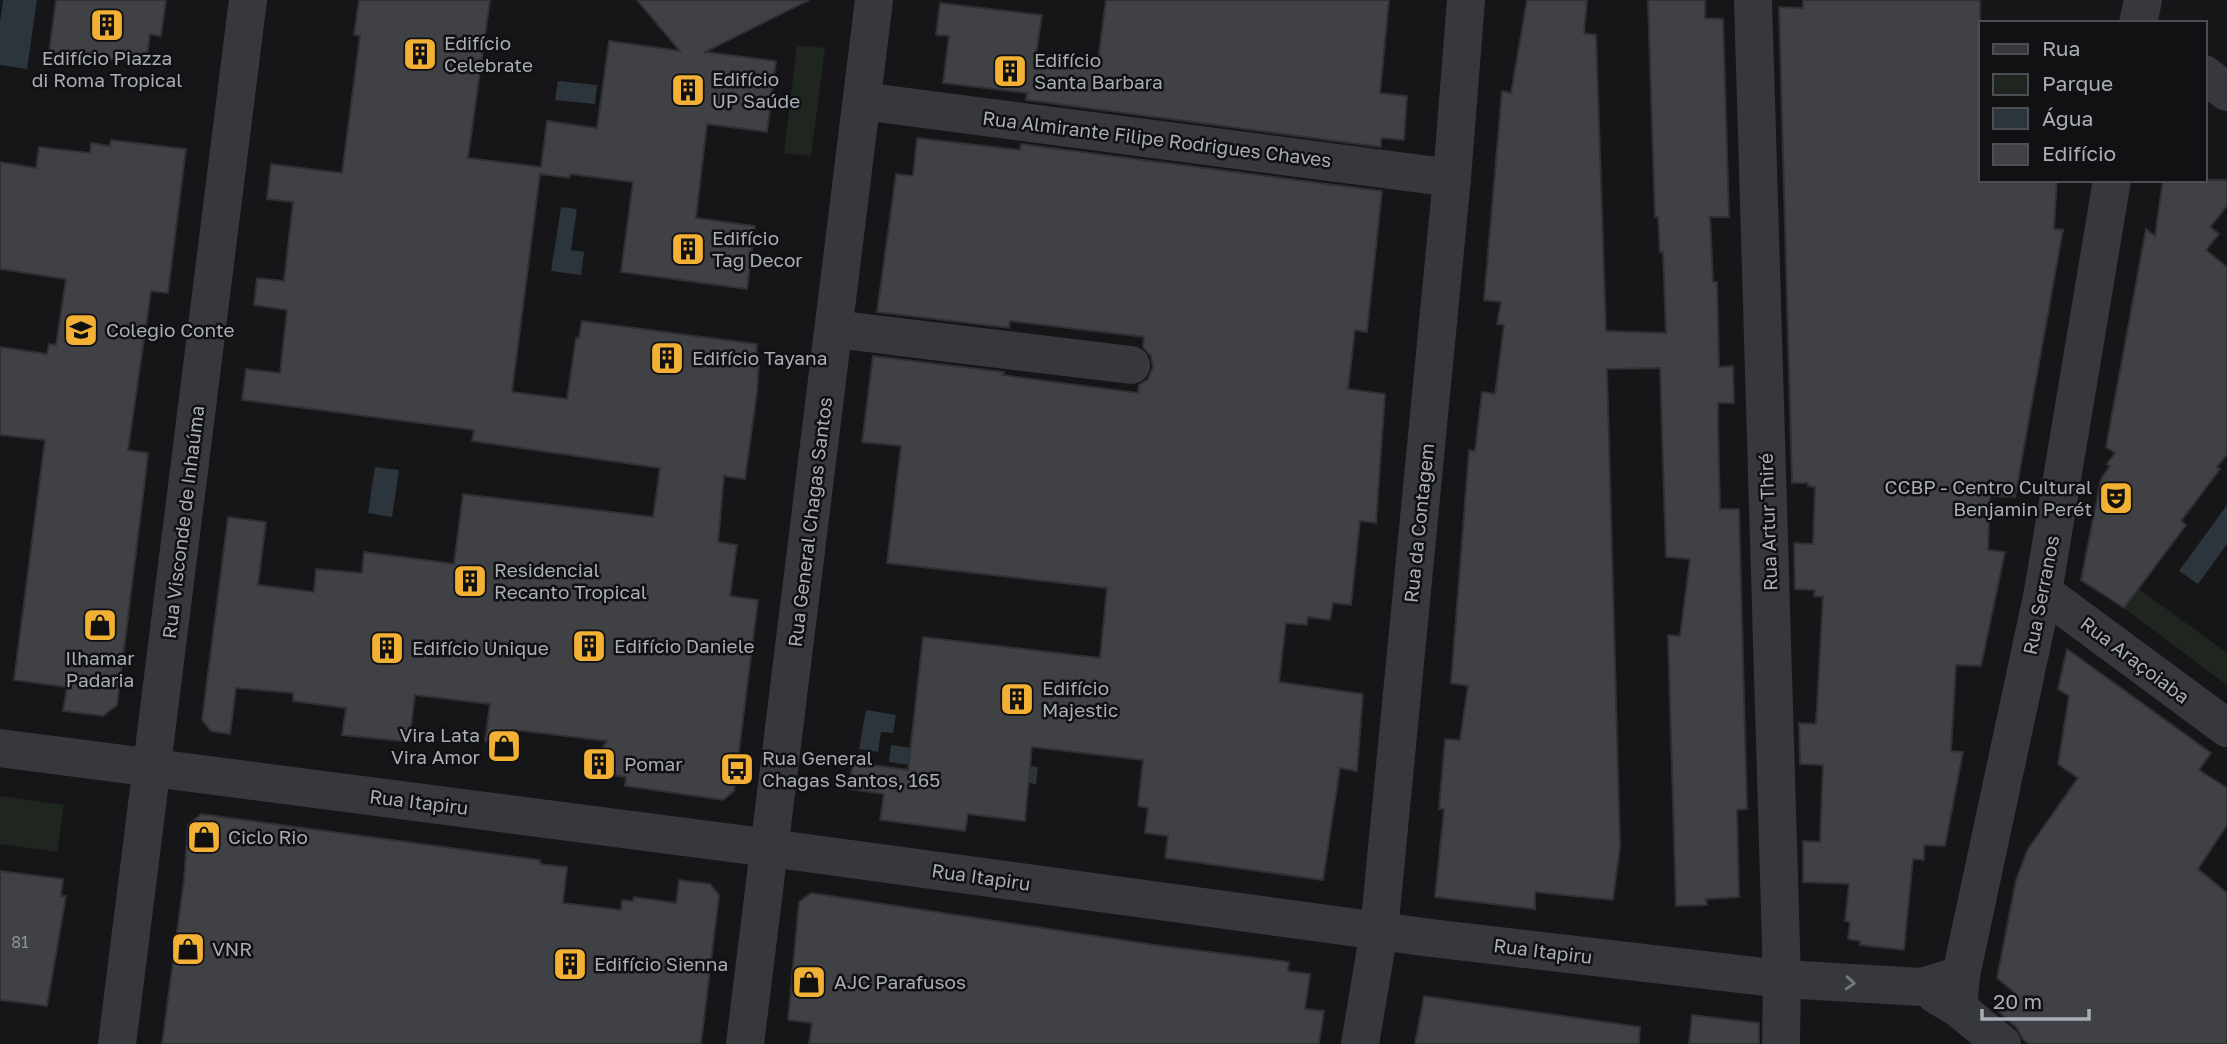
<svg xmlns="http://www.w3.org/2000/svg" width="2227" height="1044" font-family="'Golos Text',sans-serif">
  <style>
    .green { fill: #1e261f }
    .water { fill: #2c353c }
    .building { fill: #404145; stroke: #303034; stroke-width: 2 }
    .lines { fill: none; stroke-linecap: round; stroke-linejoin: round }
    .minor { stroke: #37383d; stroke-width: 38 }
    .oneway { stroke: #757881 }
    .labels { text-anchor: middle; stroke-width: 5; stroke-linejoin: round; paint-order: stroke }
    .number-label { font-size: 16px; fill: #8e929b }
    .poi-label { font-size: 19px; fill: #a8adb8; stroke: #111113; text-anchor: start }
    .street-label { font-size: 19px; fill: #a8adb8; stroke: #111113 }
  </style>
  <rect width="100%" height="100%" fill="#161618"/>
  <g class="green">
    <path d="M797,45L825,48L811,156L784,153Z"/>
    <path d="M2139,589L2227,653V685L2124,608Z"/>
    <path d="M0,796L64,805L57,852L0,844Z"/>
  </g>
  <g class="water">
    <path d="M3,0H37L27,69L0,65V23Z"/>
    <path d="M558,81L597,85L595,104L555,100Z"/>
    <path d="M561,207L577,209L571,250L584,252L581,275L551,271Z"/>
    <path d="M375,467L399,470L392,517L368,513Z"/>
    <path d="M2227,505V544L2198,584L2179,571Z"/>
    <path d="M866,710L896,715L893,733L881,732L878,752L859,749Z"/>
    <path d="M891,745L1038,767L1036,784L889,762Z"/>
  </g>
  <g class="building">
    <path d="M56,0H166L161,36L150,34L146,64L49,52Z"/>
    <path d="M359,0H490L468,158L541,167L547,121L597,128L609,41L680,51L637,0H809L705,52L776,61L767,132L707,124L696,218L755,226L747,289L621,272L633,182L570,174L569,178L540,174L512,392L567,399L576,338H579L582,321L757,344L756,362H759L757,392L745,479L724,476L718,542L737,545L730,596L758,600L734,791L723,800L625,786L626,777L584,772L607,741L516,730L514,745L485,741L490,704L415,695L409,742L342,735L346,708L293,701V693L236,688L230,734L211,731L202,720L228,517L266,522L258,585L314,592L316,569L362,573L364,552L454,564L463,494L653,517L660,468L472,441L474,430L242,400L246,369L280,373L287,310L254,305L257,278L284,281L293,202L267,199L271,164L342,173L360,36L354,35Z"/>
    <path d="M1106,0H1389L1380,93L1407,96L1404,140L1381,138V147L1026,100L1027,93L943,83L949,36L936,35L940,3L1042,15L1036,54L1098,61Z"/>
    <path d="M1527,0H1587L1584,33L1596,35L1606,331L1666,333L1663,252H1660L1658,217H1655L1648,0H1705V18L1723,19L1729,217H1710L1713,282H1717L1719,367L1733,366L1734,403H1718V427L1720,509H1739L1747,809L1737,810L1739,897L1706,899L1707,905L1676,906L1668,635L1680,636L1690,559L1666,557L1660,368L1607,369L1620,847L1613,900L1535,892V909L1435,897L1444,809H1439L1445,739L1460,740L1468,686L1451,683L1469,450L1475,451L1482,392L1495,394L1504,325L1497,324L1501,302L1484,300L1502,91L1511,93Z"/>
    <path d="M1803,0H1980V180H2057L2054,229L2063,230L2015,497L1990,496L1988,550L2005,552L1981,666L1956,665L1951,751L1963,752L1945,846L1924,845V860L1913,859L1904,950L1860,945V941L1848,939L1850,922L1845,921L1849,884L1803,882V841L1820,842L1823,765L1800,764L1799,723L1816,724L1823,597L1814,596L1815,590L1795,589L1794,543L1813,544L1815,487L1808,486V483H1792L1779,7L1803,8Z"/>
    <path d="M917,138L1020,150L1021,144L1382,191L1367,332L1355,330L1348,389L1385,394L1376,523L1360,521L1351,605L1333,603L1330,620L1308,617L1307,625L1286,623L1279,682L1363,694L1357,771L1340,768L1323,880L1165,858L1168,836L1145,833L1148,808L1138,806L1143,760L1032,747L1025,821L968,814L965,831L880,820L884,794L849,789L853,762L908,770L923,637L1100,658L1107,588L887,563L901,446L862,442L873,356L1004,372L1003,375L1024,378L1138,393L1139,385L1148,379L1153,367L1151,356L1143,347L1144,337L1010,321L1009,328L877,312L896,174L913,176Z"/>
    <path d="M111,140L186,149L168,293L151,291L128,450L148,453L144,488L117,705L103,716L63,711L67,687L14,680L45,440L0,435V347L47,354L49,344L56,345L66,279L0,269V162L36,168L39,147L90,153L91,143L110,146Z"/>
    <path d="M2163,180H2227V206L2210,227L2219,234L2206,250L2227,267V454L2217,467L2220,469L2181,521L2186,525L2124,608L2081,580L2101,479L2110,466L2107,464L2115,453L2106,447L2146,229L2155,236Z"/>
    <path d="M2067,649L2211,753L2199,770L2227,788V825L2198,869L2227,893V1044H2029L2023,1039L2016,1027L1999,1012L2015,993L1997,978L2016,880L2028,849L2078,778L2058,764L2069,696L2058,689Z"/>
    <path d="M201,814L540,860V864L567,867L563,903L621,910L622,900L633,901L634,897L676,903L679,880L710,884L719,895L701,1044H162L184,880L188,825Z"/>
    <path d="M0,871L63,879L61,896H66L47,1006L0,1000Z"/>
    <path d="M811,893L1155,945L1289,962L1288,971L1310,974L1305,1009L1324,1011L1319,1044H809L812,1023L788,1020L799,902Z"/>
    <path d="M1424,996L1640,1027L1639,1044H1415Z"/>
    <path d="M1692,1015L1759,1023V1044H1689Z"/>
  </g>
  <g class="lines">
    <g class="minor">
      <path d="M1753,0L1782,979L1781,1044"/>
      <path d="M2138,23L2143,0"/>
      <path d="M2204,74L2227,92"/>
      <path d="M862,101L1452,178"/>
      <path d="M834,329L1131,365"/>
      <path d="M2043,592L2227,728"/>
      <path d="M0,748L770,848L1431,938L1782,979L1922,987L1961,975"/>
      <path d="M1936,995L1958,1008L2002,1044"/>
      <path d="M1958,1008L1961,975L2043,592L2112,180"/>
      <path d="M117,1044L248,0"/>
      <path d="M745,1044L874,0"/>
      <path d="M1360,1044L1379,931L1452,178L1466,0"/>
    </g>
  </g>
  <defs><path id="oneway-chevron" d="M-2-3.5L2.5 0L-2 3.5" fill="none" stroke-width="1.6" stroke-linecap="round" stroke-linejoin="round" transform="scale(1.75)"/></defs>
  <use class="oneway" href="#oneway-chevron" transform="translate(1850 983) rotate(4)"/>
  <defs>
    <g id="building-square" transform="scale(1.75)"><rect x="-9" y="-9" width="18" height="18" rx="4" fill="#f2b134" stroke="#111113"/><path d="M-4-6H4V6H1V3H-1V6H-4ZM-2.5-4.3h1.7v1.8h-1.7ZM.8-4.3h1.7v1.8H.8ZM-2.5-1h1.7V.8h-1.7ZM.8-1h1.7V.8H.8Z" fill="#111"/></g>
    <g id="school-square" transform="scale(1.75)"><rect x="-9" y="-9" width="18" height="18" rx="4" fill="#f2b134" stroke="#111113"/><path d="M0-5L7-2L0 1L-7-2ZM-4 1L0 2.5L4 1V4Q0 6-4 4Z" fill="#111"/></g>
    <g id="theatre-square" transform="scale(1.75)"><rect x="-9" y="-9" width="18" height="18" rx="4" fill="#f2b134" stroke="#111113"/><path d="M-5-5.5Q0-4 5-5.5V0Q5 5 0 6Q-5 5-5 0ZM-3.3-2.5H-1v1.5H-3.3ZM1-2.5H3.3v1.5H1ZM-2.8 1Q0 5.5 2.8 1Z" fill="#111"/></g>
    <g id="shop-square" transform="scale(1.75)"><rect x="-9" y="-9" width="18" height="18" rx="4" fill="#f2b134" stroke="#111113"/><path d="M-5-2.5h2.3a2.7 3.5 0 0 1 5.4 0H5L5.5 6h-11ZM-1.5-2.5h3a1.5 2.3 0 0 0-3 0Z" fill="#111"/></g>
    <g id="bus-square" transform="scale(1.75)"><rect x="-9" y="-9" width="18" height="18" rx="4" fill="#f2b134" stroke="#111113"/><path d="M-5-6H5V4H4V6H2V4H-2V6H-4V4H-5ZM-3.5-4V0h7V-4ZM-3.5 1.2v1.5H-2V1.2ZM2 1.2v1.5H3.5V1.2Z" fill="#111"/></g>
  </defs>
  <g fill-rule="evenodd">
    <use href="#building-square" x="107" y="25"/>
    <use href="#building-square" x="420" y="54"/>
    <use href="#building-square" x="1010" y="71"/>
    <use href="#building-square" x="688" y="90"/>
    <use href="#building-square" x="688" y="249"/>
    <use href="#school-square" x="81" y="330"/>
    <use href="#building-square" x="667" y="358"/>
    <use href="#theatre-square" x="2116" y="498"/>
    <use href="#building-square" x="470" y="581"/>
    <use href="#shop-square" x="100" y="625"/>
    <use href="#building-square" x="589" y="646"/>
    <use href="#building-square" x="387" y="648"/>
    <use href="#building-square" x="1017" y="699"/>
    <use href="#shop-square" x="504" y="746"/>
    <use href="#building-square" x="599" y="764"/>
    <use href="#bus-square" x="737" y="769"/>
    <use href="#shop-square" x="204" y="837"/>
    <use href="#shop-square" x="188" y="949"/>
    <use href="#building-square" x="570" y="964"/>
    <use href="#shop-square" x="809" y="982"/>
  </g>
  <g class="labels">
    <g class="number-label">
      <text x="20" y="948">81</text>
    </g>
    <g class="poi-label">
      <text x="444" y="50">Edifício<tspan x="444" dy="22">Celebrate</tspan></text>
      <text x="107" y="65" text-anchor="middle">Edifício Piazza<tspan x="107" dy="22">di Roma Tropical</tspan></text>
      <text x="1034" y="67">Edifício<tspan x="1034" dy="22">Santa Barbara</tspan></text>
      <text x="712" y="86">Edifício<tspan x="712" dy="22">UP Saúde</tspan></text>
      <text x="712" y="245">Edifício<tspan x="712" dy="22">Tag Decor</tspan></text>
      <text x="106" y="337">Colegio Conte</text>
      <text x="692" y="365">Edifício Tayana</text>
      <text x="2092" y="494" text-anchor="end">CCBP - Centro Cultural<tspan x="2092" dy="22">Benjamin Perét</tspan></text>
      <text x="494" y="577">Residencial<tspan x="494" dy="22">Recanto Tropical</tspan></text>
      <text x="614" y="653">Edifício Daniele</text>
      <text x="412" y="655">Edifício Unique</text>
      <text x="100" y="665" text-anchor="middle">Ilhamar<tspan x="100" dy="22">Padaria</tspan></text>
      <text x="1042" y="695">Edifício<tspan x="1042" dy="22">Majestic</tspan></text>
      <text x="480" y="742" text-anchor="end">Vira Lata<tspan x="480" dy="22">Vira Amor</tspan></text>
      <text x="762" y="765">Rua General<tspan x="762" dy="22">Chagas Santos, 165</tspan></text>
      <text x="624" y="771">Pomar</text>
      <text x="228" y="844">Ciclo Rio</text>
      <text x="212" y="956">VNR</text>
      <text x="594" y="971">Edifício Sienna</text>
      <text x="834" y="989">AJC Parafusos</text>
    </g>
    <g class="street-label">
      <text transform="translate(1157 139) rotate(7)" y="7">Rua Almirante Filipe Rodrigues Chaves</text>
      <text transform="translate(183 522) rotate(-83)" y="7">Rua Visconde de Inhaúma</text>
      <text transform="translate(810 522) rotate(-83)" y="7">Rua General Chagas Santos</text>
      <text transform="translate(1768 522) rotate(-92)" y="7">Rua Artur Thiré</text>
      <text transform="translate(1419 523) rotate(-84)" y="7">Rua da Contagem</text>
      <text transform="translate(2041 595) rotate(-79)" y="7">Rua Serranos</text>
      <text transform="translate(2135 660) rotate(37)" y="7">Rua Araçoiaba</text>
      <text transform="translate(419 802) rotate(7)" y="7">Rua Itapiru</text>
      <text transform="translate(981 877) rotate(8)" y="7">Rua Itapiru</text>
      <text transform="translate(1543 951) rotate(7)" y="7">Rua Itapiru</text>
    </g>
  </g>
  <rect x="1979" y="21" width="228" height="161" fill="#111113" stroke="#4d4f55" stroke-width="2"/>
  <rect x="1993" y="44" width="35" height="10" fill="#37383d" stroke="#4d4f55" stroke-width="2"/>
  <text x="2042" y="56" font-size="21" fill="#a8adb8">Rua</text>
  <rect x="1993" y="74" width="35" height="21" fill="#1e261f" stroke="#4d4f55" stroke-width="2"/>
  <text x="2042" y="91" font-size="21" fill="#a8adb8">Parque</text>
  <rect x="1993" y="108" width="35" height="21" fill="#2c353c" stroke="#4d4f55" stroke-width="2"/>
  <text x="2042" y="126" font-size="21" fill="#a8adb8">Água</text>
  <rect x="1993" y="144" width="35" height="21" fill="#404145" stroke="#4d4f55" stroke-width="2"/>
  <text x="2042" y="161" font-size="21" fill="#a8adb8">Edifício</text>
  <path d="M1982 1009v10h107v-10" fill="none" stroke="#a8adb8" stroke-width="3.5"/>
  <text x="1993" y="1009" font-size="21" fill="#a8adb8" stroke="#111113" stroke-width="5" paint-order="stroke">20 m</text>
</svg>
